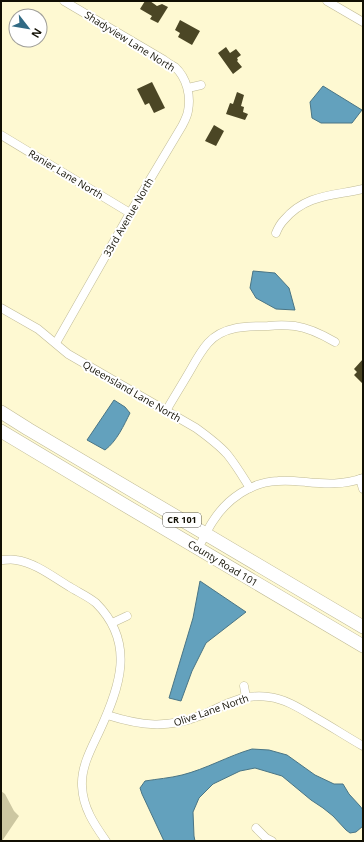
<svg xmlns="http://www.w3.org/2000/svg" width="364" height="842" font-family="'Open Sans',sans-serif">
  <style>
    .green { fill: #ccc7a1 }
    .water { fill: #63a1bd; stroke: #4a7585 }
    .building { fill: #4b4625 }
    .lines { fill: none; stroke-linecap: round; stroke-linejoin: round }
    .minor-casing { stroke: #c0bb96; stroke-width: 9 }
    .primary-casing { stroke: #c0bb96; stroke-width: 14 }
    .minor { stroke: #fff; stroke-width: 8 }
    .primary { stroke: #fff; stroke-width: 13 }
    .labels { text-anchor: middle; stroke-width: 4; stroke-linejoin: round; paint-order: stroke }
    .shield { fill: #fff; stroke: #58574f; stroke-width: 1 }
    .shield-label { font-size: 9px; font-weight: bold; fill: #110f03 }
    .street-label { font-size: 10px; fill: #110f03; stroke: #fff }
  </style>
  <rect width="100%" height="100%" fill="#fef9d2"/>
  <path class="green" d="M1,791L5,794L14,811L19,816L2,841H1Z"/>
  <g class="water">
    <path d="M323,86L362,110L352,123H321L312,118L310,102Z"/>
    <path d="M253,271L275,273L289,288L295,310L276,309L256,298L250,288Z"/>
    <path d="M114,400L125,407L130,413C124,425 117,441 105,450L87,440Z"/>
    <path d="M200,581L246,612L206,643L192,671L181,701L169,698L193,618Z"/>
    <path d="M252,749L269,750L287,755L315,775L334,784H343L349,794L360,806L363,810V826L356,832L350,833L346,830L333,816L323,808L311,800L282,776L255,768L240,771L213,784L199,798L193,812L194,836L195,841H164L142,794L140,788L145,781C157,779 170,778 182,775C206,769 228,756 252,749Z"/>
  </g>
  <g class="building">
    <path d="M145,1H150L157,6L162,4L168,7L158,23L150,19L152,16L140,9Z"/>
    <path d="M180,20L200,31L192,45L178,37L180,33L175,30Z"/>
    <path d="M226,47L230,53L236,49L241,55L237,58L238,60L237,61L242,67L233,74L218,53Z"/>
    <path d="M152,82L165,108L154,113L149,103L145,105L137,89Z"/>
    <path d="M237,92L244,95L241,106L244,107L243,112L248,114L245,120L226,114L230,103L233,104Z"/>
    <path d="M214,125L224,131L216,146L205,141Z"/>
    <path d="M363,359V384L354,375L357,372L354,369Z"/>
  </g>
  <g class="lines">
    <g class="minor-casing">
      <g id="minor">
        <path d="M327,1L363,22"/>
        <path d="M188,88L201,85"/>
        <path d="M1,135L130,213"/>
        <path d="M276,233C278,228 281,223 284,220C306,194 333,196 363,189"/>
        <path d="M1,308L38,329L68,354L196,428C207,436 218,444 227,454C236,465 243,477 250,488"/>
        <path d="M56,343L130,213L182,126C184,122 187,117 188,111C191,96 187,78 175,67C171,65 168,63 164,60L64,1"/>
        <path d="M166,411C174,397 183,383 191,369C196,360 201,351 208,343C223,326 247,326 268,326C277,325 286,325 295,326C310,328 323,335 335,342"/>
        <path d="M360,479L363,489"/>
        <path d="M198,548C203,540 207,530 213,521C227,499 251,482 278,481C287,480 296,481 306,482C325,484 344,485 363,478"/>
        <path d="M1,560C6,560 11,559 16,560C36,563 53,577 70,587C78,592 89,597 96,603C136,643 120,687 99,732C91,749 81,767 82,786C83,808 94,824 106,841"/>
        <path d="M112,623L127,616"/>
        <path d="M244,686L246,697"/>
        <path d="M107,715C142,726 167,729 202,715C225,705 243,693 269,697C286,699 301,709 316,718C332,727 347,737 363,746"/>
        <path d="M256,828L266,838L272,841"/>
      </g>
    </g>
    <g class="primary-casing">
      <g id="primary">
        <path d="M1,412L28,429L363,627"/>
        <path d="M1,431L128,507L363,646"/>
      </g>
    </g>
    <use href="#minor" class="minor"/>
    <use href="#primary" class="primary"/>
  </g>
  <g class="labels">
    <rect class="shield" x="163" y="513" width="38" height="14" rx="3"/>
    <g class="shield-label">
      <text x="182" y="523">CR 101</text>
    </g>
    <g class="street-label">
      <text transform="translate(130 41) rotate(32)" y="4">Shadyview Lane North</text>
      <text transform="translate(66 174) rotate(31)" y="4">Ranier Lane North</text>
      <text transform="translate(128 217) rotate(-60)" y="4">33rd Avenue North</text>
      <text transform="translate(132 391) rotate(30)" y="4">Queensland Lane North</text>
      <text transform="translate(223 563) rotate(31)" y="4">County Road 101</text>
      <text transform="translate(211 710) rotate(-19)" y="4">Olive Lane North</text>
    </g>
  </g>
  <rect width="364" height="842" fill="none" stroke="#110f03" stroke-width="4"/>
  <g transform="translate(28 28) rotate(121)"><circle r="19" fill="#ffffff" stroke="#a09f9a"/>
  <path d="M0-3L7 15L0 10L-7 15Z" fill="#316a84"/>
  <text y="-6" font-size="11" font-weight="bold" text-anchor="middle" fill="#110f03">N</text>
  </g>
</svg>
